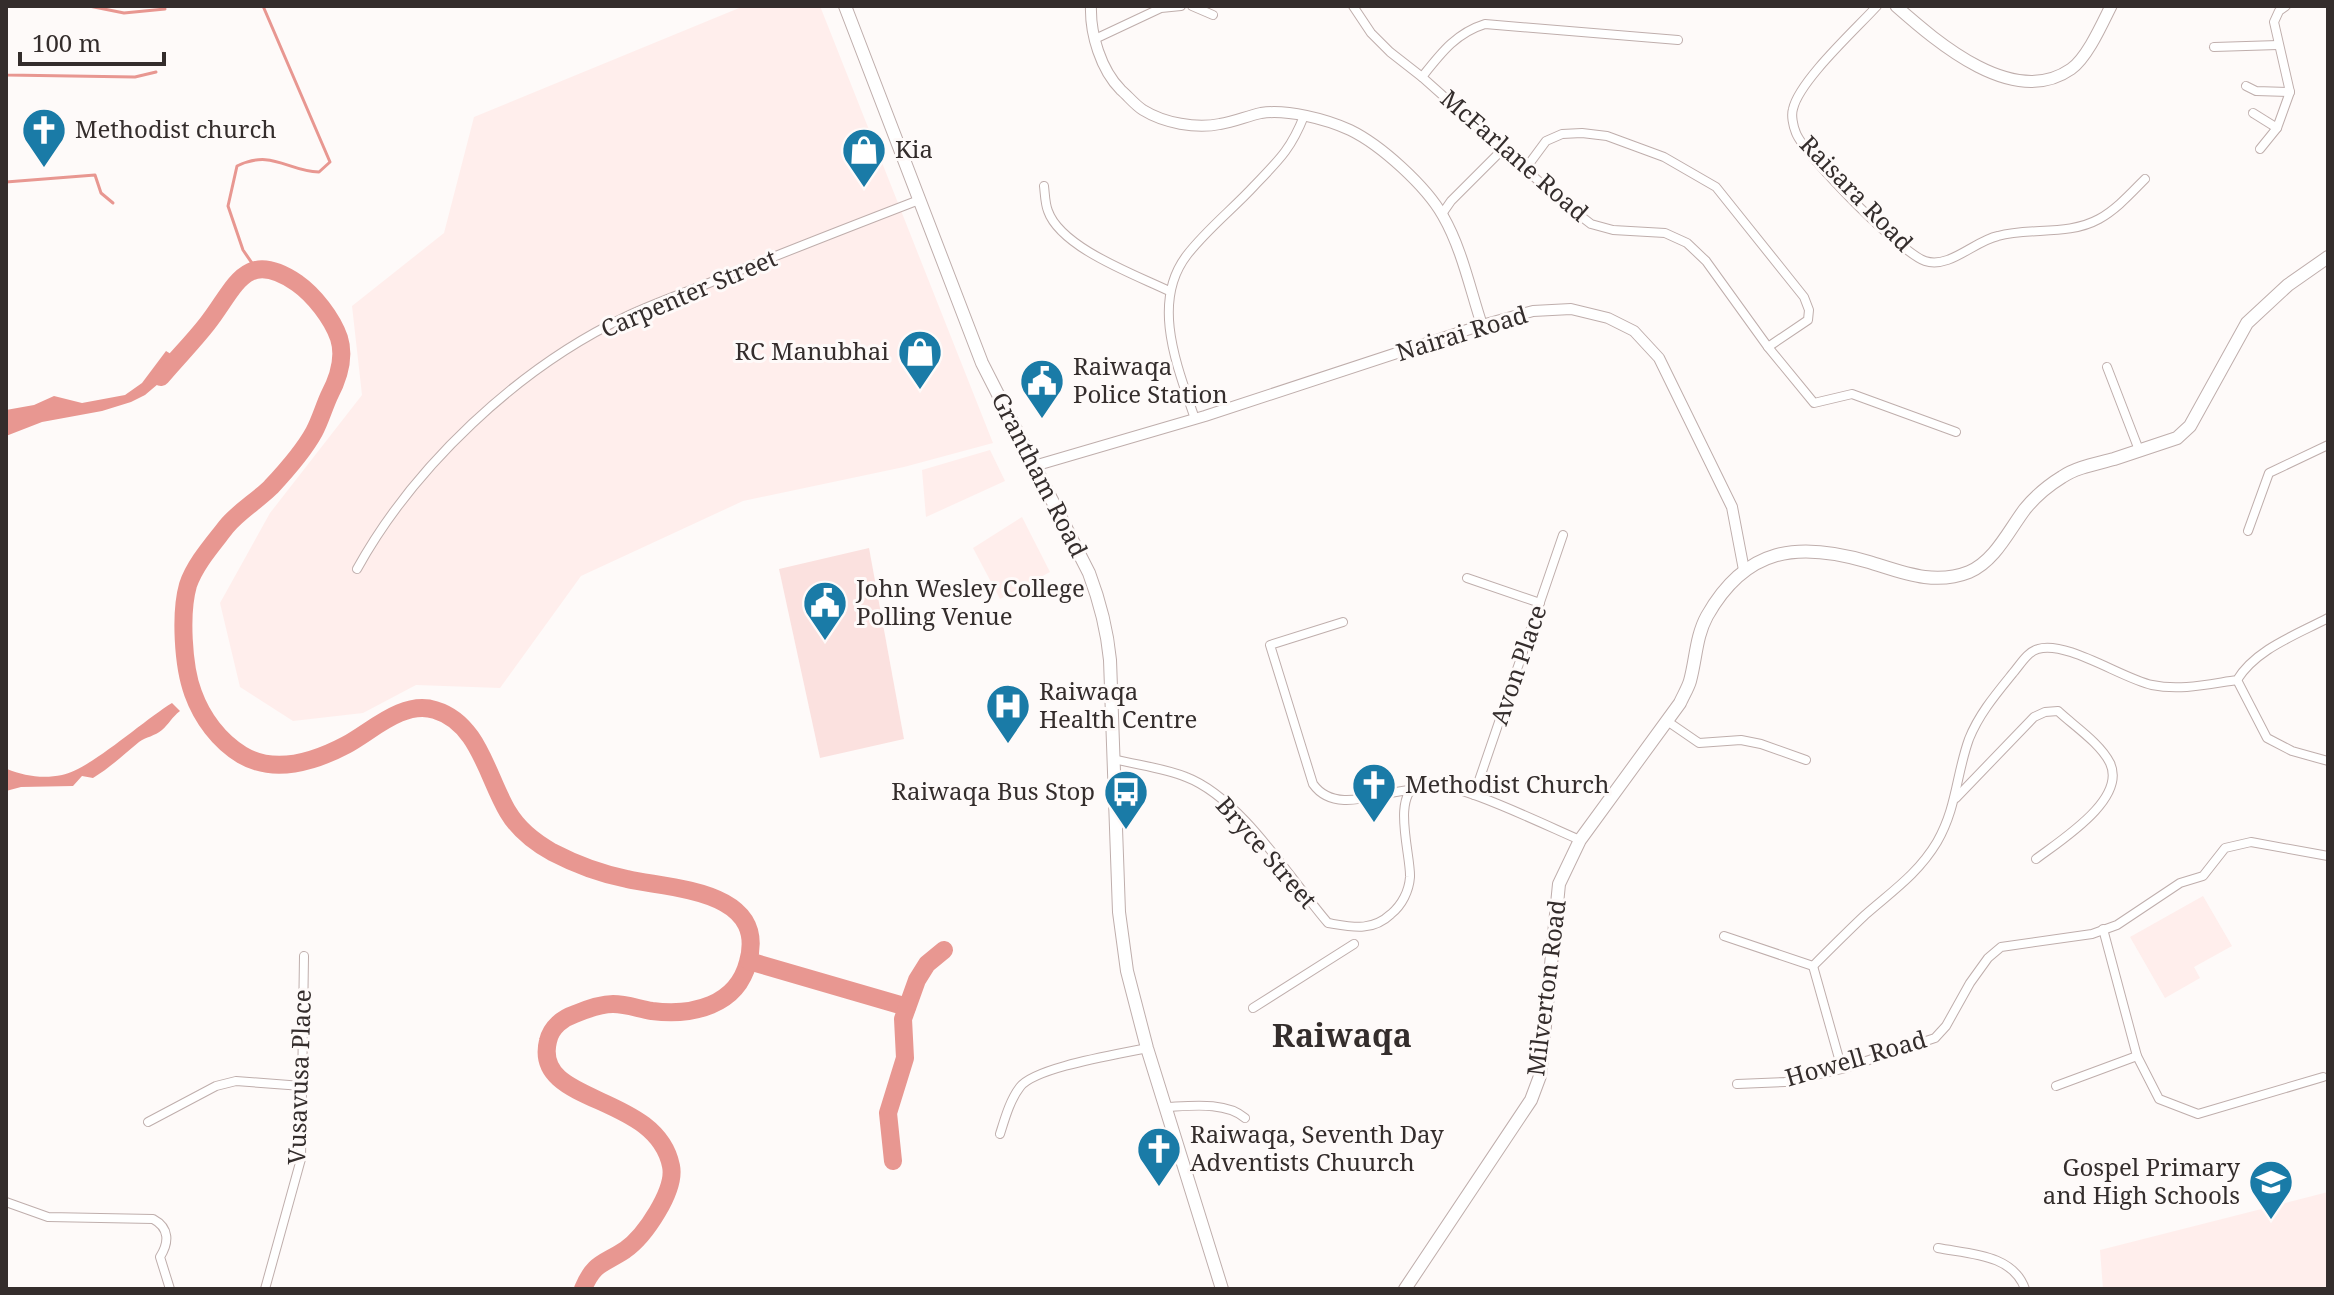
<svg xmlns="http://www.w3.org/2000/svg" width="2334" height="1295" font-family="'Noto Serif',serif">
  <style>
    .built { fill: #ffeeec }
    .green { fill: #fbe1df }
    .water { fill: #e89791 }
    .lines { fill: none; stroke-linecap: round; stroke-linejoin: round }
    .stream { stroke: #e89791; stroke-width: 3 }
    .river { stroke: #e89791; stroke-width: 18 }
    .minor-casing { stroke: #bfaeac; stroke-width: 10 }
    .tertiary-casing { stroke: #bfaeac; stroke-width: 12 }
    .secondary-casing { stroke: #bfaeac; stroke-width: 13 }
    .primary-casing { stroke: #bfaeac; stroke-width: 14 }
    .minor { stroke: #fff; stroke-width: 8 }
    .tertiary { stroke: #fff; stroke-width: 10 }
    .secondary { stroke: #fff; stroke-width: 11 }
    .primary { stroke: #fff; stroke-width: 12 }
    .labels { text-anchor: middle; stroke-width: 6; stroke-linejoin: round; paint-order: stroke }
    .poi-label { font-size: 24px; fill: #342d2c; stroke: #fefaf9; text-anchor: start }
    .street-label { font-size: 24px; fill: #342d2c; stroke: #fefaf9 }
    .district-label { font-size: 32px; font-weight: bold; fill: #342d2c; stroke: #fefaf9 }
  </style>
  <rect width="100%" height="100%" fill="#fefaf9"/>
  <g class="built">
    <path d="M744,6H820L993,443L904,467L743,501L581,576L500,688L416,685L363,713L293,721L240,687L220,603L270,513L362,395L352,306L444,233L474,117Z"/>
    <path d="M990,450L1005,481L926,517L922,470Z"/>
    <path d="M1022,517L1050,572L1000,599L973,548Z"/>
    <path d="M2203,896L2232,946L2194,967L2200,978L2165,998L2130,937Z"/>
    <path d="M2328,1192V1289H2103L2100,1250Z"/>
  </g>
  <path class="green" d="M869,548L904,739L820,758L779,569Z"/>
  <g class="water">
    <path d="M166,351L184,362L145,395L131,402L102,411L42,422L6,436V410L34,405L54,396L82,403L125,395L142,383Z"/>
    <path d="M172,703L180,711C172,717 169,724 162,730C155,736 146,737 139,742C123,755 111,767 93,778L82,776L73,786L21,787L6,791V766L7,769C24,776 43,779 62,775C89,770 144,720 172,703Z"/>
  </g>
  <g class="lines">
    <g class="stream">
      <path d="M89,6L124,13L165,9"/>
      <path d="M6,73L7,75L135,77L156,72"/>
      <path d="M6,182L95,175L101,193L113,203"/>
      <path d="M256,269L243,250L228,206L237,166C272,149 287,171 319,172L330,162L263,6"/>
    </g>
    <g class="river">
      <path d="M161,377C176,359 193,342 207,324C235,289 244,247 297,283C314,295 332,318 339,338C345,357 338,379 329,396C324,407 320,421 314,432C303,452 286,471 271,487C257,501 238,512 226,527C213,544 195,564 188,585C180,613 183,666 193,693C202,718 219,741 242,755C274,774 314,762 346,745C372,731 403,700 435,710C479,723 487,777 508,812C518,829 536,843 552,852C575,864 602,874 627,879C670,889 768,889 748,962C737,1006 692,1016 652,1011C639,1009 627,1004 613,1004C600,1004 587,1009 575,1014C563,1018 551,1027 548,1041C532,1106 656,1092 671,1166C676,1190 645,1236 625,1250C604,1264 594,1262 583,1289"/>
      <path d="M749,961L907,1007"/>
      <path d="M893,1161L888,1113L905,1058L903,1019L917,980L927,964L944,950"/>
    </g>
    <g class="minor-casing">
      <g id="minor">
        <path d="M1192,6L1213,15"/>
        <path d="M1353,6L1371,33L1390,52L1422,77L1561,201L1591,224L1613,230L1665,233L1687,243L1706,261L1768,347L1814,403L1852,394L1956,432"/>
        <path d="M1877,6C1856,29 1799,81 1793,109C1791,115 1793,126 1796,133C1805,156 1901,253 1925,261C1950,269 1974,241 1998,236C2031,227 2068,236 2099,219C2117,209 2131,193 2145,179"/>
        <path d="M1095,39L1161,8L1181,6"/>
        <path d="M2214,47L2278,45"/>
        <path d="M1422,77C1441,53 1456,33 1485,24L1678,40"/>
        <path d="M2246,86L2256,91L2290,92"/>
        <path d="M2253,113L2277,128"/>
        <path d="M2260,149L2277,128L2290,92L2274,22L2279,11L2286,6"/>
        <path d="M1526,168L1546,141L1562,134L1582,133L1607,136L1664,157L1716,187L1804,297L1809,310L1808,320L1768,347"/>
        <path d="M1044,186C1045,194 1045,204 1048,211C1061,248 1136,275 1169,291"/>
        <path d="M1442,214L1451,201L1503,149"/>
        <path d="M2107,367L2139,450"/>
        <path d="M1195,419C1178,368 1150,303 1187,255C1207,229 1233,209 1255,185C1279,160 1291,149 1304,116"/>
        <path d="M2248,531L2269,473L2328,445"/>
        <path d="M357,569C414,466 518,368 625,317C652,304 681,294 709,283C779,254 849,227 919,200"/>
        <path d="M1467,578L1540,603"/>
        <path d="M1343,622L1270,645L1313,784C1335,815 1379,792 1410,790"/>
        <path d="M2237,680L2267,738L2292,751L2328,761"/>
        <path d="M1667,721L1699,743L1741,740L1761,744L1806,760"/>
        <path d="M1114,759C1137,765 1164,768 1186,777C1241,798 1290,879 1328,923C1352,927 1372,932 1391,914C1402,905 1409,891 1410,877C1411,855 1391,795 1419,784C1444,775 1551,828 1580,840"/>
        <path d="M1474,795L1563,535"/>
        <path d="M1956,798L2034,717L2045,712L2058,711C2074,726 2100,743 2110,763C2127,799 2061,840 2036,859"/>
        <path d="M2103,929L2137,1056L2159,1099L2198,1114L2323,1077"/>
        <path d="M1724,936L1813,966"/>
        <path d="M1813,966C1830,949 1847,932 1865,915C1891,892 1918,874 1937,842C1957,807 1956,775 1969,739C1979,714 1996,694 2013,673C2020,665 2027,652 2038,649C2066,640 2123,679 2152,685C2180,691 2209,684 2237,680C2256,649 2296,635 2328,618"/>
        <path d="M1813,966L1842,1069"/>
        <path d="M1253,1008L1354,944"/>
        <path d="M1737,1084L1785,1082L1842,1069L1935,1038L1946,1026L1970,983L1988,958L2001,947L2092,934L2117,925L2180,883L2203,876L2225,848L2251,842L2328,856"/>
        <path d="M2056,1086L2137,1056"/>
        <path d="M1166,1107C1189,1106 1226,1101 1245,1118"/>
        <path d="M148,1122L216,1086L236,1081L302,1086"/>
        <path d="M1000,1134C1005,1118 1010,1100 1020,1087C1035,1067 1120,1054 1147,1048"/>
        <path d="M6,1202L48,1217L153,1219C170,1228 169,1243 160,1257L170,1289"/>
        <path d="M1938,1248C1969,1254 2013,1254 2025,1289"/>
        <path d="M265,1289L301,1159L304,956"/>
      </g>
    </g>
    <g class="tertiary-casing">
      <g id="tertiary">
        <path d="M1091,6C1090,34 1101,70 1121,90C1128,96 1135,105 1143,110C1164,123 1196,129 1220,124C1234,122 1247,116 1261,113C1287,109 1326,119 1350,130C1381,145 1426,186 1443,216C1462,249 1470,289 1482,325"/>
        <path d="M1034,466L1205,416L1482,325L1533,311L1571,309L1608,318L1634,331L1659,358L1732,507L1744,570"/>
      </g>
    </g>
    <g class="secondary-casing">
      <path id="secondary" d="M1896,6C1938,43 2014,109 2071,69C2087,58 2102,24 2111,6"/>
    </g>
    <g class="primary-casing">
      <g id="primary">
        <path d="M845,6L982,363L1089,573C1100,602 1107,629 1110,660L1119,912L1127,971L1147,1048L1222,1289"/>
        <path d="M1405,1289L1531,1100L1540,1076L1559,884L1580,840L1680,703C1683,696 1688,688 1690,681C1696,659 1696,636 1707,616C1746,547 1798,541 1869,562C1902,572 1934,586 1969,572C1995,561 2009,530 2025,509C2034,498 2049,485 2062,477C2077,467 2096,464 2114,459C2135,452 2156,445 2177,438L2190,426L2247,323L2288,285L2328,257"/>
      </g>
    </g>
    <use href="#minor" class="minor"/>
    <use href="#tertiary" class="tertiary"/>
    <use href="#secondary" class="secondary"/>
    <use href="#primary" class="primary"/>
  </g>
  <defs>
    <g id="church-pin" transform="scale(2.3)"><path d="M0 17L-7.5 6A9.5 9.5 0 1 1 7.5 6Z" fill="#1a7ba7" stroke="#fefaf9"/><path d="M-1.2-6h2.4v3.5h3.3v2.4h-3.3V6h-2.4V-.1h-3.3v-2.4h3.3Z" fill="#fff"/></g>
    <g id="shop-pin" transform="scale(2.3)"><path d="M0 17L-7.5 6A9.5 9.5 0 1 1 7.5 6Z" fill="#1a7ba7" stroke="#fefaf9"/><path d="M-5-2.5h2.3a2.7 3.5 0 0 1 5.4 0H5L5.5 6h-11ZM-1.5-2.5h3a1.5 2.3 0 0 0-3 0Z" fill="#fff"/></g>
    <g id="civic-pin" transform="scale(2.3)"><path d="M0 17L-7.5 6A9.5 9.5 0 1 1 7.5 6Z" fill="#1a7ba7" stroke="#fefaf9"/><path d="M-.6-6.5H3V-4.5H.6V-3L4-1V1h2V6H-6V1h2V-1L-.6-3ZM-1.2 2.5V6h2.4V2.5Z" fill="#fff"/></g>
    <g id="hospital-pin" transform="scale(2.3)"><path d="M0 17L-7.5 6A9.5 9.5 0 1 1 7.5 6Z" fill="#1a7ba7" stroke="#fefaf9"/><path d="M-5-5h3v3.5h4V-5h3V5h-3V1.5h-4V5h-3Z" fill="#fff"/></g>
    <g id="bus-pin" transform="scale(2.3)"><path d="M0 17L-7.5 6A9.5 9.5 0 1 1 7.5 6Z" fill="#1a7ba7" stroke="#fefaf9"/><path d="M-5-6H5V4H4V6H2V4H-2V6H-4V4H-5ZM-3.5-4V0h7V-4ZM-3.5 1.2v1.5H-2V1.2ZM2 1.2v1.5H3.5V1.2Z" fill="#fff"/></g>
    <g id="school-pin" transform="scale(2.3)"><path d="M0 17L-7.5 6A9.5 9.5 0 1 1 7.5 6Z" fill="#1a7ba7" stroke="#fefaf9"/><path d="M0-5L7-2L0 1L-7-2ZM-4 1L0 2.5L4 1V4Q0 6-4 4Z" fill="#fff"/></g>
  </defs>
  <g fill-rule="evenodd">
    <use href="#church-pin" x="44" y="130"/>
    <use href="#shop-pin" x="864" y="150"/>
    <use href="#shop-pin" x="920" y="352"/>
    <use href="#civic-pin" x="1042" y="381"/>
    <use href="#civic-pin" x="825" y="603"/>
    <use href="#hospital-pin" x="1008" y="706"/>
    <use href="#church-pin" x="1374" y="785"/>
    <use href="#bus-pin" x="1126" y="792"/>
    <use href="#church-pin" x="1159" y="1149"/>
    <use href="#school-pin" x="2271" y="1182"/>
  </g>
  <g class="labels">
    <g class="poi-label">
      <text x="75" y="138">Methodist church</text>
      <text x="895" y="158">Kia</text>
      <text x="889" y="360" text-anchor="end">RC Manubhai</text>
      <text x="1073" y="375">Raiwaqa<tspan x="1073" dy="28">Police Station</tspan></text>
      <text x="856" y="597">John Wesley College<tspan x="856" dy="28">Polling Venue</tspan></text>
      <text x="1039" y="700">Raiwaqa<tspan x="1039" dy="28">Health Centre</tspan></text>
      <text x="1405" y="793">Methodist Church</text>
      <text x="1095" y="800" text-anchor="end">Raiwaqa Bus Stop</text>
      <text x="1190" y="1143">Raiwaqa, Seventh Day<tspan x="1190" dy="28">Adventists Chuurch</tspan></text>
      <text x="2240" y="1176" text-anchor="end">Gospel Primary<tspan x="2240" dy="28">and High Schools</tspan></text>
    </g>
    <g class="street-label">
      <text transform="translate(1514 156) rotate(41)" y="8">McFarlane Road</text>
      <text transform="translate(1856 194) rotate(46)" y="8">Raisara Road</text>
      <text transform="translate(689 294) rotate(-23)" y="8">Carpenter Street</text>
      <text transform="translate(1462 334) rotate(-17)" y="8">Nairai Road</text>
      <text transform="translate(1039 475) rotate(63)" y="8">Grantham Road</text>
      <text transform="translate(1519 665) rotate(-71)" y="8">Avon Place</text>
      <text transform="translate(1266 853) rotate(49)" y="8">Bryce Street</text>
      <text transform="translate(1547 988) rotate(-83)" y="8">Milverton Road</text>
      <text transform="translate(1856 1059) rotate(-16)" y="8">Howell Road</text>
      <text transform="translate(300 1077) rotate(-88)" y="8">Vusavusa Place</text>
    </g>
    <g class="district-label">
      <text x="1342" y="1047">Raiwaqa</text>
    </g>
  </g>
  <rect width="2334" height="1295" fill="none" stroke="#342d2c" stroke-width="16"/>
  <path d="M20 52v12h144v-12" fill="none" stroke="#342d2c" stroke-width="4"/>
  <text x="32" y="52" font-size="24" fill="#342d2c" stroke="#fefaf9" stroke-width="6" paint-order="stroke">100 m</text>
</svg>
